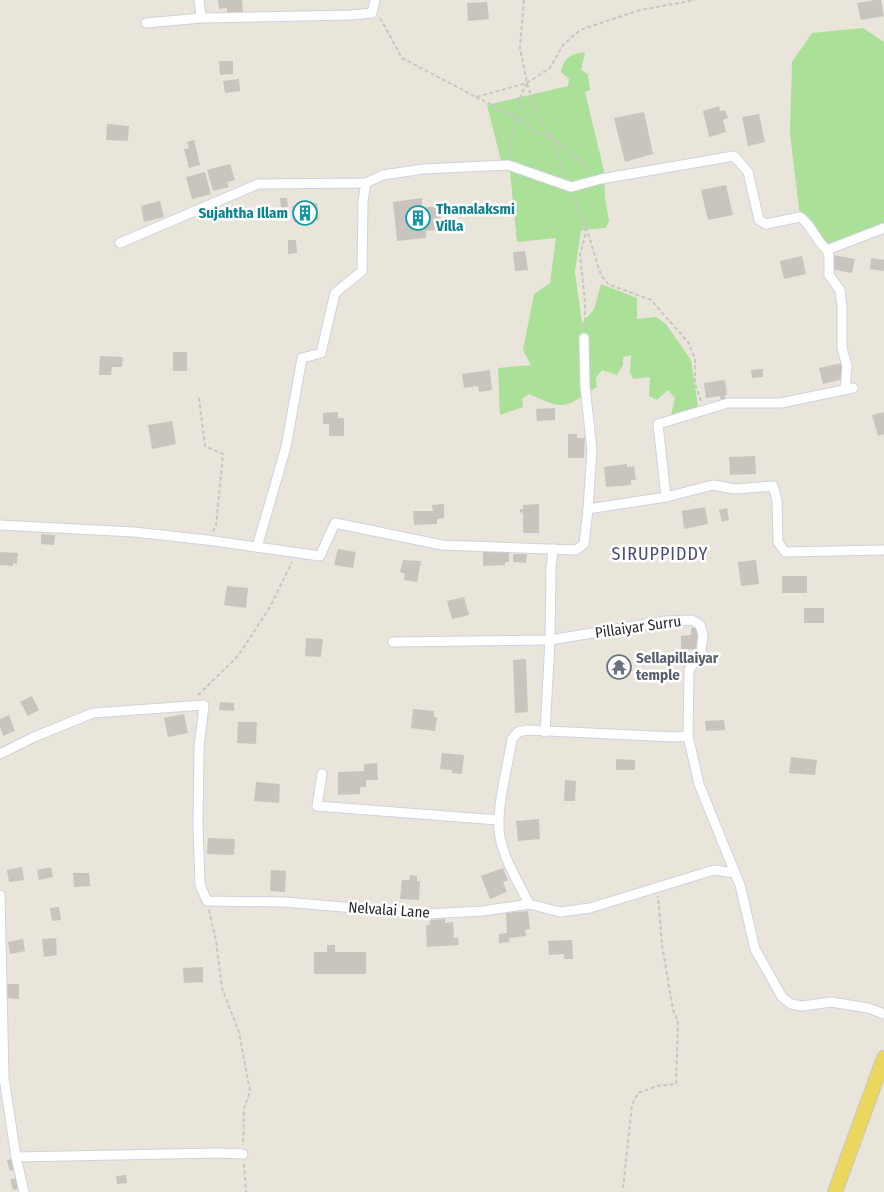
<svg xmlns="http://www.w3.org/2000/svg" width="884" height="1192" font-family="'Fira Sans Condensed',sans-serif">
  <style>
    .green { fill: #abe098 }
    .building { fill: #c9c4bd }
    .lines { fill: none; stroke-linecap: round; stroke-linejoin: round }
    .minor-casing { stroke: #d0d2e1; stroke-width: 11 }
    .primary-casing { stroke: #c7c7c7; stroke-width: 16 }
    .path { stroke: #c7c7c7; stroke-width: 2; stroke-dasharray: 4 2.5; stroke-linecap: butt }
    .minor { stroke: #fff; stroke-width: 9 }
    .primary { stroke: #ebd65e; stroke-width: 14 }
    .labels { text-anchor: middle; stroke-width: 5; stroke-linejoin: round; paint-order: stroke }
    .culture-label { font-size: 15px; font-weight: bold; fill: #0d838f; stroke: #fff; text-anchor: start }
    .street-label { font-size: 15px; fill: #282828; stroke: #fff }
    .worship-label { font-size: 15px; font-weight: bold; fill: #5b616d; stroke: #fff; text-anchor: start }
    .quarter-label { font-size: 18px; letter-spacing: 1px; fill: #4b4f77; stroke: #fff }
  </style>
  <rect width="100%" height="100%" fill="#eae5da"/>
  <g class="green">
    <path d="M863,28L884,42V228L827,250L800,217L790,133L792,62L812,33Z"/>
    <path d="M585,52L581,70L588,74L590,90L585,92L604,171L605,198L609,221L606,228L581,230L575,272L582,323L594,309L601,284L637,298V319L656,317L666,324L691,360L698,407L671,415L675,398L668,390L657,400L649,396L650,377L633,379L630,372L631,355L623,357V365L617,375L602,370L596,378L597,387C564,408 565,411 529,394L522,399L523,407L500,415L498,368L531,365L523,350L534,294L550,283L556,238L517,242L510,172L501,161L487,105L568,86L569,79L561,72C564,57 571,54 585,52Z"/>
  </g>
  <g class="building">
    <path d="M218,0H242L243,12L227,14V8L219,9Z"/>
    <path d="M875,0H881L884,16L861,20L857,3Z"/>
    <path d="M487,2L489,19L468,21L467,3Z"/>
    <path d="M219,61H233V74L220,75Z"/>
    <path d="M239,79L240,91L225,93L223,81Z"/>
    <path d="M719,106L720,111L725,110L728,118L723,120L726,132L709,137L703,111Z"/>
    <path d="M644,112L653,154L625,162L614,118Z"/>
    <path d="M759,114L765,142L748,146L742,117Z"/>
    <path d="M107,124L129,126L128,141L106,140Z"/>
    <path d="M194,140L200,165L189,168L184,149L189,148L187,142Z"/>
    <path d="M230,164L235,180L227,182L229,187L213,191L207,170Z"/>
    <path d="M205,172L211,194L192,199L186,177Z"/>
    <path d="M726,185L733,215L708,220L701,190Z"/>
    <path d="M280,198H287L288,207L281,208Z"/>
    <path d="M422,198V208L439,206L442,229L426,231V238L397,241L393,202Z"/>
    <path d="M160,201L164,217L144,222L141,206Z"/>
    <path d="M317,203L319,220L294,222L292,206Z"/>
    <path d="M288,240H296L297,253L288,254Z"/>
    <path d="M525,251L528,270L515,271L513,252Z"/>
    <path d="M833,255L855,259L852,273L830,269Z"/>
    <path d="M802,256L806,274L784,279L780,261Z"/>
    <path d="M871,258L884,260V271L870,269Z"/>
    <rect x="173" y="352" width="14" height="19"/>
    <path d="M100,356L123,357L122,367H112L111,375H99Z"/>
    <path d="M842,363L846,378L823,384L819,368Z"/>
    <path d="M763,369V377L752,378L751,370Z"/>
    <path d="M490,370L492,390L479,392L478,386L464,388L462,374Z"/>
    <path d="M725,380L727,395H725V400H721L720,396L706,398L704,383Z"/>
    <path d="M555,408V420L537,421L536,409Z"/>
    <path d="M338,412V418H344V436H329V424H323V413Z"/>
    <path d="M884,412V434L878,436L872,415Z"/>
    <path d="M172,421L176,444L152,449L148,425Z"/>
    <path d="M568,434H577V438H585L584,458H568Z"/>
    <path d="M755,456L756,474L730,475L729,457Z"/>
    <path d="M627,464V467L634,466L636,480H631V485L606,487L604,467Z"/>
    <path d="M444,504V518L437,519V524L414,525L413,511H433L432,505Z"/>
    <path d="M539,504V533H523V512L520,513V509H523V505Z"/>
    <path d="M705,507L708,524L684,529L682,511Z"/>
    <path d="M727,508L729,520L722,522L719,510Z"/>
    <path d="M41,534L55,535L54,545L41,544Z"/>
    <path d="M338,549L356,552L353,568L334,565Z"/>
    <path d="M0,552L18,553L17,564L13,563V566L0,565Z"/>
    <path d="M483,552H509V562H505V565L483,566Z"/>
    <path d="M513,554H527L526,563L513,562Z"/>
    <path d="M403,560L421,561L417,582L404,580L405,574L400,572Z"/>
    <path d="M756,560L759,584L741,586L738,562Z"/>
    <rect x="782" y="576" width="25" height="17"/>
    <path d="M227,586L248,588L246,608L224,605Z"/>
    <path d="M464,597L469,615L452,619L447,601Z"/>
    <rect x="804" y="608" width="20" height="15"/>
    <path d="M691,628H699L700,649L681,650V636L691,635Z"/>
    <path d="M306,638L323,639L321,657L305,656Z"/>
    <path d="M526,659L528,712L515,713L513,660Z"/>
    <path d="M32,696L39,710L28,716L20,702Z"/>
    <path d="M220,702L234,703V711L219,710Z"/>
    <path d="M413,709L434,711V717H437L435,731L411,728Z"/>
    <path d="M184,714L188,733L168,737L164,718Z"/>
    <path d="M9,715L15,731L3,736L0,727V719Z"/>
    <path d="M724,720L725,730L706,731L705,721Z"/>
    <path d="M238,722H257L256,744L237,743Z"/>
    <path d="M442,753L464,755L462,774L452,773V770L440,769Z"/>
    <path d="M791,757L817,760L815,775L789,773Z"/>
    <path d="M616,759L635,760V770H616Z"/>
    <path d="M377,763L378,780H366V787H360V794L338,795V772L364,771V764Z"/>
    <path d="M565,780L576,781L575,801H564Z"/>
    <path d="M256,782L280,784L279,803L254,801Z"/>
    <path d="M539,819L540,839L518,841L516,821Z"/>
    <path d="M208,838L235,839L234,855L207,854Z"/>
    <path d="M22,867L24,880L9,882L7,870Z"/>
    <path d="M51,867L53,877L39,880L37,870Z"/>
    <path d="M503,868L508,880L503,882L507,892L490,899L481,876Z"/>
    <path d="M271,870L286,871L285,892L270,891Z"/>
    <path d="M73,873H89L90,886L74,887Z"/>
    <path d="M410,875L417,876V881H420L419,900L400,899L402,880H409Z"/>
    <path d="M59,907L61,920L52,921L50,908Z"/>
    <path d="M528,911L530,929L525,930L526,936L509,938L510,942L499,943V934L507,933L506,913Z"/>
    <path d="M445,919V923L453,922L454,938H458L459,945L427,947L426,925H430V920Z"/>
    <path d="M56,938L57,955L44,957L42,939Z"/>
    <path d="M23,939L25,951L10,954L8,942Z"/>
    <path d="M572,940L573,959H564V954L549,955L548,941Z"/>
    <path d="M327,945H335V952H366V974H314V952H327Z"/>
    <path d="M203,967V982L184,983L183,968Z"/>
    <path d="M7,984H19V999L7,998Z"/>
    <path d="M13,1159L16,1169L10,1171L7,1160Z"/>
    <path d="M126,1175L127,1183L117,1184L116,1176Z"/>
    <path d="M16,1178L18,1189L13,1190L10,1179Z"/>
  </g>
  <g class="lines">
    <g class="minor-casing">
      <g id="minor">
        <path d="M199,0L201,18"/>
        <path d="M146,23L201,18L351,15L372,13L375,0"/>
        <path d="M120,243L258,184L366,183L383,175L423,169L508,165L571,187L601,179L734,156L748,172L759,220L766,224L800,217C813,226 815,240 827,250L884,228"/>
        <path d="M827,250L829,256V275L840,290L842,306V348L847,366L845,390"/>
        <path d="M584,338L585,386L592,450L588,509"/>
        <path d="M666,497L658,424L728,403H781L853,388"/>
        <path d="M0,525L134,532L207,540L320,556L335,523L442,545L576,550L584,544L588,509L666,497L713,485L735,489L773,486L777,500L778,542L785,552L884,550"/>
        <path d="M257,547L286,447L302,358L321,353L335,293L362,271L363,201L366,183"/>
        <path d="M393,642L550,640L665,621L692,620L700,625L703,635L701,652L689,670L688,736"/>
        <path d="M545,732L550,640L551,568L553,549"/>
        <path d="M0,754L34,737L93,713L204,705L199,748L198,825L200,885L207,901L284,902L426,914L483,911L529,904L560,912L590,908L714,870L735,873L740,885L755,949L782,997L791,1004L802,1006L831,1002L868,1008L884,1014"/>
        <path d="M322,774L317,806L498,820"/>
        <path d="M0,895L4,1078L16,1157L24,1192"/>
        <path d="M529,904C519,883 504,860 500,837C495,811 508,766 512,739L518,732L527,730L674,737L688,736L699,784L735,873"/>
        <path d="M16,1157L218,1153L243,1154"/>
      </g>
    </g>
    <g class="primary-casing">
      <path id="primary" d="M835,1192L884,1058"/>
    </g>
    <g class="path">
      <path d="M524,0L520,48L527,83L537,115L550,136L592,171"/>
      <path d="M380,18L402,58L476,97L527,83L550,68L563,45L580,30L640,10L695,0"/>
      <path d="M476,97L516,117L535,131L550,136L565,174"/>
      <path d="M509,156L519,100L527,83"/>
      <path d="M574,197L583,220L586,233L580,255L585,302V329"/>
      <path d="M586,227L601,275L608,284L651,300L688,342L695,358V384L701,401"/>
      <path d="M199,398L205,446L223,454L216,526L213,531"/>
      <path d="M198,695L238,656L270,607L292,562"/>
      <path d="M209,910L216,941L222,988L239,1032L250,1091L244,1109L243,1145"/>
      <path d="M244,1164L246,1192"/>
      <path d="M623,1188L632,1105L638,1093L657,1086L676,1084L678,1021L673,1010L662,945L658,896"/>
    </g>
    <use href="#minor" class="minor"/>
    <use href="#primary" class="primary"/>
  </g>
  <defs>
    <g id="building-ring" transform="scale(1.25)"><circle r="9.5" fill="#fff" stroke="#0f9aa8" stroke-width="1.5"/><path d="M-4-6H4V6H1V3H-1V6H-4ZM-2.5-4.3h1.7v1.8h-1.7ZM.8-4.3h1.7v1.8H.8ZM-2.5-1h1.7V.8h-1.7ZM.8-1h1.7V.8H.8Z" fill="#0f9aa8"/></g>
    <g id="temple-ring" transform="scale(1.25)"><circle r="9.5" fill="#fff" stroke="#6b7280" stroke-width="1.5"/><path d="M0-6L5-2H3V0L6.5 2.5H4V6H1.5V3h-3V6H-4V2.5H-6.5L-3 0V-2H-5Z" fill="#6b7280"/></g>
  </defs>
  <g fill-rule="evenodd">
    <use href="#building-ring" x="305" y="213"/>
    <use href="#building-ring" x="418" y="218"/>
    <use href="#temple-ring" x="619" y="667"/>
  </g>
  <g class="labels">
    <g class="culture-label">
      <text x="436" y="214">Thanalaksmi<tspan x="436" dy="17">Villa</tspan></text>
      <text x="288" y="218" text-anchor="end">Sujahtha Illam</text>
    </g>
    <g class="street-label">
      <text transform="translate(638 627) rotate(-8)" y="5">Pillaiyar Surru</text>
      <text transform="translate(389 910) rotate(4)" y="5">Nelvalai Lane</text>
    </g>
    <g class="worship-label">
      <text x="636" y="663">Sellapillaiyar<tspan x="636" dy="17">temple</tspan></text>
    </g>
    <g class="quarter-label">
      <text x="660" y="560">SIRUPPIDDY</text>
    </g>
  </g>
</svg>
